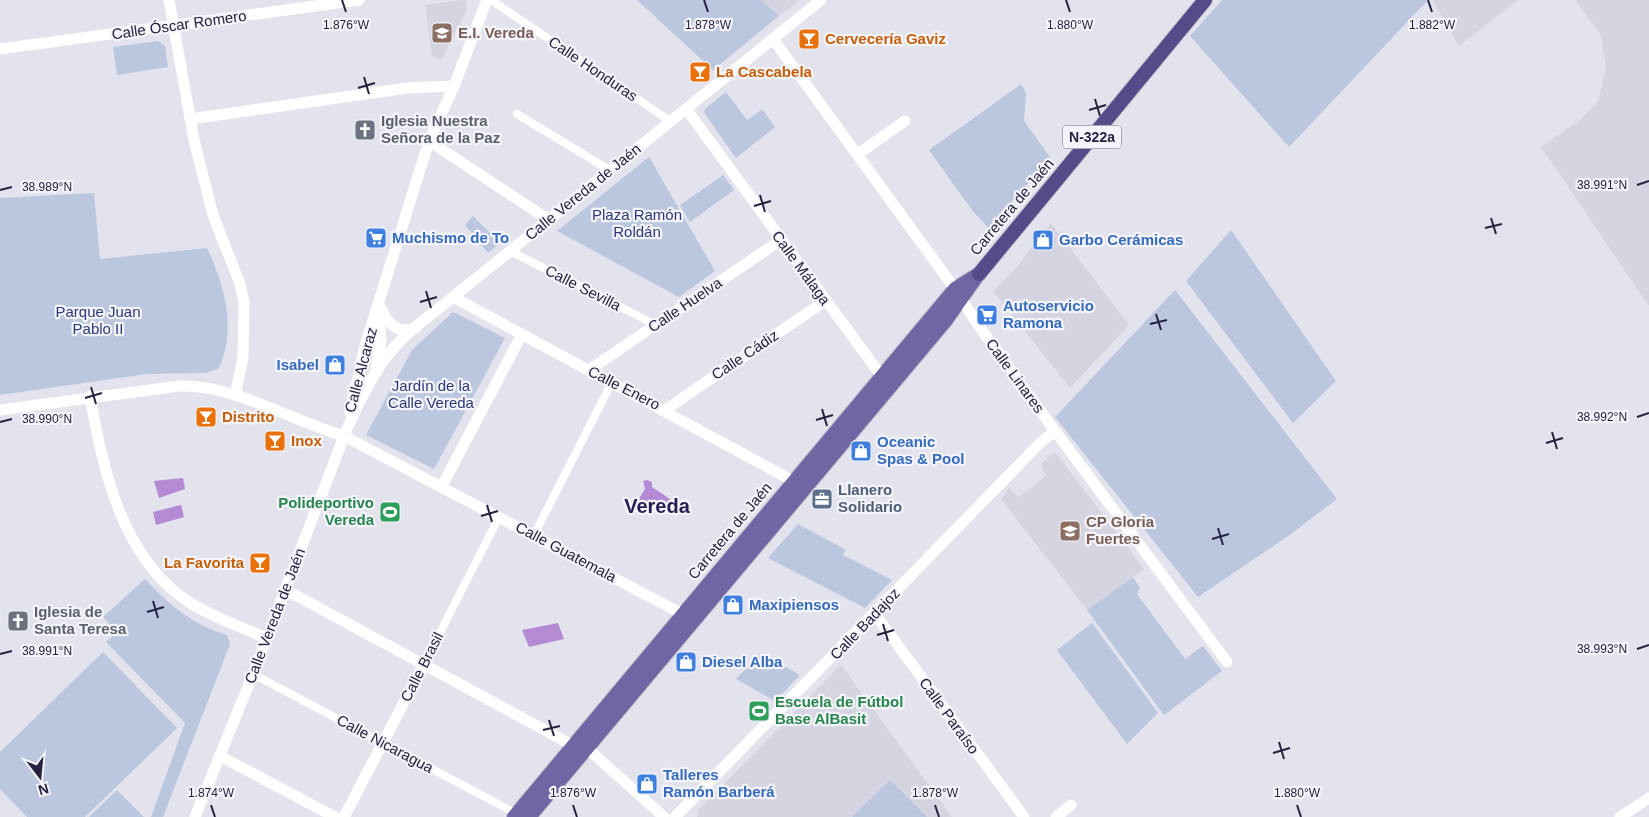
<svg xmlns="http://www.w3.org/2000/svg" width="1649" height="817" font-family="Arial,sans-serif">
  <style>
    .built { fill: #d4d5e1 }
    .green { fill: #bbc6df }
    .water { fill: #b48ad4 }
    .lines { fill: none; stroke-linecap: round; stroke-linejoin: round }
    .primary-casing { stroke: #c2c1ca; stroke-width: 16 }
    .trunk-casing { stroke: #c2c1ca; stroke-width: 16 }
    .pedestrian { stroke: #fff; stroke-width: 8 }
    .minor { stroke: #fff; stroke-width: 11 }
    .primary { stroke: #7166a4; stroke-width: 14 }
    .trunk { stroke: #564a88; stroke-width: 14 }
    .ticks { fill: none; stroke: #262240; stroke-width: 2 }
    .labels { text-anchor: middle; stroke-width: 4.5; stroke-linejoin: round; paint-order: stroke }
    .shield { fill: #f4f4fa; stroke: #646178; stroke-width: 1 }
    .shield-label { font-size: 14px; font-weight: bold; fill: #262240 }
    .street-label { font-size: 15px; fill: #262240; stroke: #f4f4fa }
    .education-label { font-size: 15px; font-weight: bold; fill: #785e54; stroke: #f4f4fa; text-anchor: start }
    .food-label { font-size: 15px; font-weight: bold; fill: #c56008; stroke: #f4f4fa; text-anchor: start }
    .worship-label { font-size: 15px; font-weight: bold; fill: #5b616d; stroke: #f4f4fa; text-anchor: start }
    .park-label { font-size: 15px; fill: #2b3978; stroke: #f4f4fa }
    .shop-label { font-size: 15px; font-weight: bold; fill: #366cbe; stroke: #f4f4fa; text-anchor: start }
    .service-label { font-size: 15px; font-weight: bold; fill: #4e5e75; stroke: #f4f4fa; text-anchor: start }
    .leisure-label { font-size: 15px; font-weight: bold; fill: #27864d; stroke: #f4f4fa; text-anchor: end }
    .district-label { font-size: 20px; font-weight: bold; fill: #271d53; stroke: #f4f4fa }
    .ticks-label { font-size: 12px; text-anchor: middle; fill: #262240; stroke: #f4f4fa; stroke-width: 4.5; stroke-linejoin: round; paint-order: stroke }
  </style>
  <rect width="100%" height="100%" fill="#e3e3ed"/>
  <g class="built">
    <path d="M461,0L466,1L467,10L441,60L432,56L425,5Z"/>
    <path d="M761,0H800L779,16Z"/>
    <path d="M1432,0H1518L1459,46Z"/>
    <path d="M1575,0H1649V306L1541,147L1580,120L1598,101L1606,70L1601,35Z"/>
    <path d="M1051,223L1129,325L1070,388L993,291L1016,268Z"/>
    <path d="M1055,452L1144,569L1087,610L1001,499L1009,488L1018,497L1047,475L1043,471L1041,464Z"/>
    <path d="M841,665L952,817H697L698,810Z"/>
  </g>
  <g class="green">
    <path d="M637,0H761L779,16L713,70Z"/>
    <path d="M1222,0H1428L1289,147L1190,36Z"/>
    <path d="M158,41L165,46L168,67L117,75L113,47Z"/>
    <path d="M1021,84L1026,93L1024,121L1050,157L989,229L972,210L929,150Z"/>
    <path d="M726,92L747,120L762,109L775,127L736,158L704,113L705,109Z"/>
    <path d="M649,157L715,271L679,297L557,231Z"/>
    <path d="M723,175L734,190L690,222L680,205Z"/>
    <path d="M94,193L100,259L207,248C224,284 238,332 218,369L205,373L147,374L0,395V198Z"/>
    <path d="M473,216L500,243L488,253L465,225Z"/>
    <path d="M1231,230L1336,381L1293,423L1186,281Z"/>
    <path d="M1175,290L1337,499L1284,539L1198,597L1055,417Z"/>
    <path d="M453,312L505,338L434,469L366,435L412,350Z"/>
    <path d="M798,524L846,550L843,555L892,580L865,608L768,558Z"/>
    <path d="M1133,577L1140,588L1137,594L1185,659L1203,646L1222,671L1164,715L1087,610Z"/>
    <path d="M145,579C169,605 193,625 227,635L230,644L163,817H151L185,723L106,642L117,632L103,617Z"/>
    <path d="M1092,623L1158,713L1127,744L1057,650Z"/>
    <path d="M103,652L177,728L85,817H27L0,789V752Z"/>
    <path d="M761,653L800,675L775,701L736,679Z"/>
    <path d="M890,780L927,817H852Z"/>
    <path d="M117,790L144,817H89Z"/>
  </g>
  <g class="water">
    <path d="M183,478L185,489L159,498L154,481Z"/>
    <path d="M647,480L652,482V487L670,499L661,514L649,506L643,507L638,504V500L645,489L643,481Z"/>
    <path d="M181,505L184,517L156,525L153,512Z"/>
    <path d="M558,623L564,639L529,647L522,630Z"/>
  </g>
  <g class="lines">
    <g class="primary-casing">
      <g id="primary">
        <path d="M514,817L955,289L979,274"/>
        <path d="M529,817L946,320L977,276"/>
      </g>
    </g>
    <g class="trunk-casing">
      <path id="trunk" d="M979,274L1205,0"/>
    </g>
    <g class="pedestrian">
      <path d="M491,0L670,121"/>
      <path d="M517,114L611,171"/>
      <path d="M510,251L656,325"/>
      <path d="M534,535L612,382"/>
      <path d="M424,664L499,517"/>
      <path d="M253,674L517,814"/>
    </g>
    <g class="minor">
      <path d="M169,0L194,140L213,215L240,284L244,302L243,358L235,395"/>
      <path d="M773,39L955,289L974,319L1055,431L1227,662"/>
      <path d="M0,49L359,0"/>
      <path d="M687,110L882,377"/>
      <path d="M190,119L407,88L454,86"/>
      <path d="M429,141L549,220"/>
      <path d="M858,154L905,121"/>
      <path d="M453,297L793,481"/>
      <path d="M381,308C389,325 397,334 416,328"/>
      <path d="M376,367L381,342L379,308"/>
      <path d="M589,370L781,240"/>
      <path d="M90,396C103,469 121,556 187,601C212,617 239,626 266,638"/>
      <path d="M0,410L179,386C234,384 291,421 344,436L690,618"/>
      <path d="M665,410L825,301"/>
      <path d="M350,412L365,346L429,141L454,86L487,0"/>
      <path d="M442,486L522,334"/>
      <path d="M286,590L574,746L587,748L664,817"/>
      <path d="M875,614L1024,817"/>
      <path d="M220,756L335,817"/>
      <path d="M195,817L253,674L344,436C355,410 368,383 384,360C401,335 430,316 453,297L821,0"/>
      <path d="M344,817L424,664"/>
      <path d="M675,817L1040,443L1055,431"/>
      <path d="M1056,817L1071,805"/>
      <path d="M1620,817L1649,798"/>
    </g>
    <use href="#primary" class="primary"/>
    <use href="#trunk" class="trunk"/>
  </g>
  <path class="ticks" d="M342,0L346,12M704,0L708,12M1066,0L1070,12M1428,0L1432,12M364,77L369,94M358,88L375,83M1095,99L1100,116M1089,110L1106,105M1637,185L1649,181M0,190L12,187M760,195L765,212M754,206L771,201M1491,218L1496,234M1485,228L1502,224M426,291L431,308M420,302L437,297M1156,314L1161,330M1150,324L1167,320M91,387L96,404M85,398L102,393M822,409L827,426M1637,417L1649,413M816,420L833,415M0,422L12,419M1552,432L1557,449M1546,443L1563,438M487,505L492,522M481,516L498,511M1218,528L1223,545M1212,539L1229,534M153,601L158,618M147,612L164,607M883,624L888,641M877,635L894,630M1637,649L1649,645M0,654L12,651M549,720L554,736M543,730L560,726M1279,742L1284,759M1273,753L1290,748M211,805L215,817M573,805L577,817M935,805L939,817M1297,805L1301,817"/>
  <defs>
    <g id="school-square" transform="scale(1.125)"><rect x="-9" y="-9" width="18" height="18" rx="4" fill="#8d6e63" stroke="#f4f4fa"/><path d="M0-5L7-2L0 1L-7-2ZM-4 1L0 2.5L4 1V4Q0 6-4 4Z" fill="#fff"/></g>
    <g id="bar-square" transform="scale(1.125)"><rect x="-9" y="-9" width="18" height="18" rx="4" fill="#e8710a" stroke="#f4f4fa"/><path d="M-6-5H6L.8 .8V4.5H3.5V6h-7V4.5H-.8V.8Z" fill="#fff"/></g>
    <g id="church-square" transform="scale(1.125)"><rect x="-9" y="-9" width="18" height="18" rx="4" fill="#6b7280" stroke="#f4f4fa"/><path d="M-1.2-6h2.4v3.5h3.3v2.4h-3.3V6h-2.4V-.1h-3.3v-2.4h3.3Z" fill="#fff"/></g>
    <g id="supermarket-square" transform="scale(1.125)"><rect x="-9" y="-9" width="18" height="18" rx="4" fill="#3f7fe0" stroke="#f4f4fa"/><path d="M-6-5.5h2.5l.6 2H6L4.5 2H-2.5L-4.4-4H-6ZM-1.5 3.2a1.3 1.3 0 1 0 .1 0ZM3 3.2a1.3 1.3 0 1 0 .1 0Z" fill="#fff"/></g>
    <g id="shop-square" transform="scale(1.125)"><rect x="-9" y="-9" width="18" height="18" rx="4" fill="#3f7fe0" stroke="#f4f4fa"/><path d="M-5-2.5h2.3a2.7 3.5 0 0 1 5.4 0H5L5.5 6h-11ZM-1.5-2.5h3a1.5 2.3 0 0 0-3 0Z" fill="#fff"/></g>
    <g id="office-square" transform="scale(1.125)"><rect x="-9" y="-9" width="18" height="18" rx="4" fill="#5c6f8a" stroke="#f4f4fa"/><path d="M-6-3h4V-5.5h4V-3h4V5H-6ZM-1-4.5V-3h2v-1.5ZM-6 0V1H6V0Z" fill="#fff"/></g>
    <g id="stadium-square" transform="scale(1.125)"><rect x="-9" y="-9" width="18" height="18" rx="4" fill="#2e9e5b" stroke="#f4f4fa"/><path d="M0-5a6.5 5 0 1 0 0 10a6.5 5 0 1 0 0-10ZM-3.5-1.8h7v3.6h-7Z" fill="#fff"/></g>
  </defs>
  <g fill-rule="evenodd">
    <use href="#school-square" x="442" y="33"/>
    <use href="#bar-square" x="809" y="39"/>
    <use href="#bar-square" x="700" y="72"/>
    <use href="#church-square" x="365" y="130"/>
    <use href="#supermarket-square" x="376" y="238"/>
    <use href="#shop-square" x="1043" y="240"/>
    <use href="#supermarket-square" x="987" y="315"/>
    <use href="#shop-square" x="335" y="365"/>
    <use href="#bar-square" x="206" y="417"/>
    <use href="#bar-square" x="275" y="441"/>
    <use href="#shop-square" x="861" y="451"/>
    <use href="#office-square" x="822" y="499"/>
    <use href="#stadium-square" x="390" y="512"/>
    <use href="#school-square" x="1070" y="531"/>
    <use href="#bar-square" x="260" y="563"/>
    <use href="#shop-square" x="733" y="605"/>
    <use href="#church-square" x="18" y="621"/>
    <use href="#shop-square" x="686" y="662"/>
    <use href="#stadium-square" x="759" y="711"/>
    <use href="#shop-square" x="647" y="784"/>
  </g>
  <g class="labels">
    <rect class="shield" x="1063" y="125.5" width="58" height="23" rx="4"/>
    <g class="shield-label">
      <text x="1092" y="142">N-322a</text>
    </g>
    <g class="street-label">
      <text transform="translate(179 25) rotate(-8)" y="5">Calle Óscar Romero</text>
      <text transform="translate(593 69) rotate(34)" y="5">Calle Honduras</text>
      <text transform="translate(583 192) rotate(-39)" y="5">Calle Vereda de Jaén</text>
      <text transform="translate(1012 207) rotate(-50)" y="5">Carretera de Jaén</text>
      <text transform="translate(801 268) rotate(54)" y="5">Calle Málaga</text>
      <text transform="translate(583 288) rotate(27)" y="5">Calle Sevilla</text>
      <text transform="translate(685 305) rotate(-34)" y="5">Calle Huelva</text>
      <text transform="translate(745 355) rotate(-34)" y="5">Calle Cádiz</text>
      <text transform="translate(361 370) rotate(-75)" y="5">Calle Alcaraz</text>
      <text transform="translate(1015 376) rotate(54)" y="5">Calle Linares</text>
      <text transform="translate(624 388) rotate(27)" y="5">Calle Enero</text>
      <text transform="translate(730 531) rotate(-50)" y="5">Carretera de Jaén</text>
      <text transform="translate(566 552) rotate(28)" y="5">Calle Guatemala</text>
      <text transform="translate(275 616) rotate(-69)" y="5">Calle Vereda de Jaén</text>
      <text transform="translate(865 624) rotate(-46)" y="5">Calle Badajoz</text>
      <text transform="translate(422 667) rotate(-63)" y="5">Calle Brasil</text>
      <text transform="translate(949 716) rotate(54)" y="5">Calle Paraíso</text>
      <text transform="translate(385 744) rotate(28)" y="5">Calle Nicaragua</text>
    </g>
    <g class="education-label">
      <text x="458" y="38">E.I. Vereda</text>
      <text x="1086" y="527">CP Gloria<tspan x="1086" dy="17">Fuertes</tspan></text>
    </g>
    <g class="food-label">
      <text x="825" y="44">Cervecería Gaviz</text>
      <text x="716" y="77">La Cascabela</text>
      <text x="222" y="422">Distrito</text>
      <text x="291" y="446">Inox</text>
      <text x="244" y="568" text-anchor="end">La Favorita</text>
    </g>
    <g class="worship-label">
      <text x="381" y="126">Iglesia Nuestra<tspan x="381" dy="17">Señora de la Paz</tspan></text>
      <text x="34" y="617">Iglesia de<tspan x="34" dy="17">Santa Teresa</tspan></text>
    </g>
    <g class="park-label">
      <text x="637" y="220">Plaza Ramón<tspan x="637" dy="17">Roldán</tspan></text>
      <text x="98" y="317">Parque Juan<tspan x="98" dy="17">Pablo II</tspan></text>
      <text x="431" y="391">Jardín de la<tspan x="431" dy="17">Calle Vereda</tspan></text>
    </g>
    <g class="shop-label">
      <text x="392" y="243">Muchismo de To</text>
      <text x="1059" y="245">Garbo Cerámicas</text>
      <text x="1003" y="311">Autoservicio<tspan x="1003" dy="17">Ramona</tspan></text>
      <text x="319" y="370" text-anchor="end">Isabel</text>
      <text x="877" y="447">Oceanic<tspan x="877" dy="17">Spas &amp; Pool</tspan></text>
      <text x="749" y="610">Maxipiensos</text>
      <text x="702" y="667">Diesel Alba</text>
      <text x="663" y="780">Talleres<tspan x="663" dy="17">Ramón Barberá</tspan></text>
    </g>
    <g class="service-label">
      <text x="838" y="495">Llanero<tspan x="838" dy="17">Solidario</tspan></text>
    </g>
    <g class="leisure-label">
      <text x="374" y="508">Polideportivo<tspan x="374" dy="17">Vereda</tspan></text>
      <text x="775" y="707" text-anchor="start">Escuela de Fútbol<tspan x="775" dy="17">Base AlBasit</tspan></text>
    </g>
    <g class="district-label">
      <text x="657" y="513">Vereda</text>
    </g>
  </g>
  <g class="ticks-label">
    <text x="346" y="29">1.876°W</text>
    <text x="708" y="29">1.878°W</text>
    <text x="1070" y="29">1.880°W</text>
    <text x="1432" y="29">1.882°W</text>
    <text x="1602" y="189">38.991°N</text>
    <text x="47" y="191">38.989°N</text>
    <text x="1602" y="421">38.992°N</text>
    <text x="47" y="423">38.990°N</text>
    <text x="1602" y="653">38.993°N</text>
    <text x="47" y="655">38.991°N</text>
    <text x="211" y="797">1.874°W</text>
    <text x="573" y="797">1.876°W</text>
    <text x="935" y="797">1.878°W</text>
    <text x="1297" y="797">1.880°W</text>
  </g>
  <g transform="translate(40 777) rotate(164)" stroke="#f4f4fa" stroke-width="4" paint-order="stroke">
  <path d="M0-4L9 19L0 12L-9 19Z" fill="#262240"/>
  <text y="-8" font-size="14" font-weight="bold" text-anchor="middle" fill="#262240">N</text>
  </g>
</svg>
